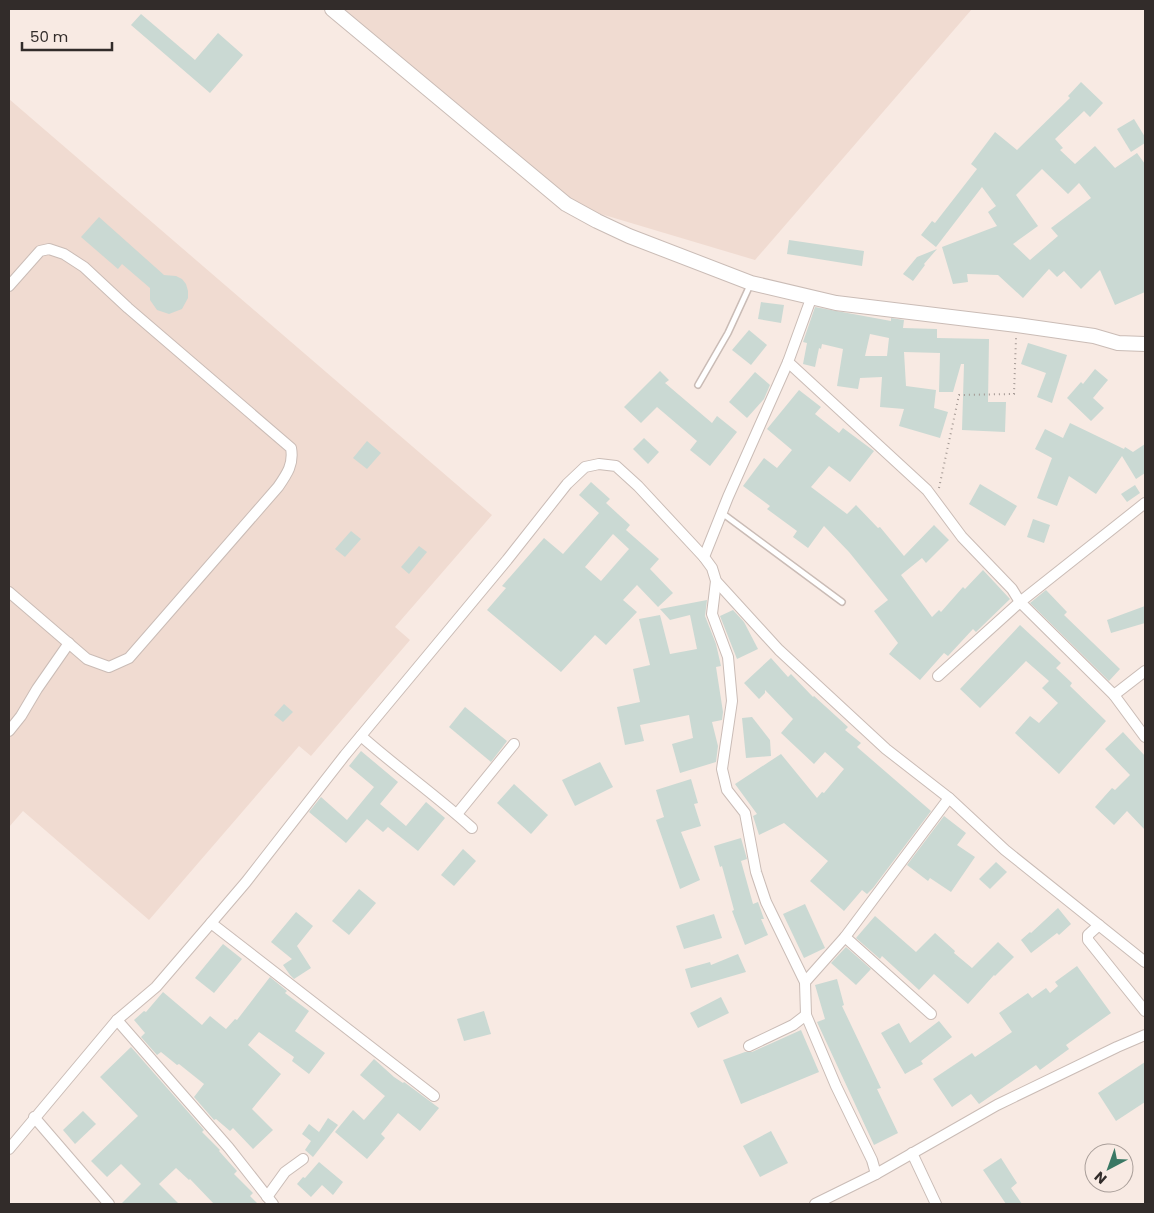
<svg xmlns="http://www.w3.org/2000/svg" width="1154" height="1213" font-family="Poppins,sans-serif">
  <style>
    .built { fill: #f0dbd1 }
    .building { fill: #cad9d3; fill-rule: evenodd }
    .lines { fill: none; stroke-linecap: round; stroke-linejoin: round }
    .service-casing { stroke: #cabcb6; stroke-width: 8 }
    .minor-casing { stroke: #cabcb6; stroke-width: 12 }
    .tertiary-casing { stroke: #cabcb6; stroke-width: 16 }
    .path { stroke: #a29792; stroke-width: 2; stroke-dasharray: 1 4; stroke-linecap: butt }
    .service { stroke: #fff; stroke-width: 5 }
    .minor { stroke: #fff; stroke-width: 10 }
    .tertiary { stroke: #fff; stroke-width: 14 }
  </style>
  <rect width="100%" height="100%" fill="#f8eae3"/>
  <g class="built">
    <path d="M341,9H972L755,260L574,206Z"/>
    <path d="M9,99L492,515L395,627L410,640L311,756L299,746L149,920L23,811L9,827Z"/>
  </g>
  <g class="building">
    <path d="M141,14L195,60L218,33L243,55L210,93L131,25Z"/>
    <path d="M1081,82L1103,103L1090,117L1084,111L1055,139L1063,148L1060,150L1075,164L1095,146L1115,168L1137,153L1145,164V292L1115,305L1100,270L1081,289L1064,271L1057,277L1049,269L1023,298L998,275L967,274L968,282L953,284L942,247L997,226L988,212L996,206L982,187L936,247L921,235L932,221L935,223L977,169L971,164L995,132L1017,150L1070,98L1068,96ZM1042,169L1068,194L1079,183L1091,198L1051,228L1058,236L1030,260L1013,244L1038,226L1016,195Z"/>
    <path d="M1134,119L1145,137V143L1131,152L1117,129Z"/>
    <path d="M99,217L164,275L176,276L182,279L186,284L188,291V298L182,309L169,314L157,310L150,300V288L122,264L118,269L81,237Z"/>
    <path d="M789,240L864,251L862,266L787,254Z"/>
    <path d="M937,249L924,264L925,265L913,281L903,274L917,257Z"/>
    <path d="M761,302L784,305L781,323L758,319Z"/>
    <path d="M815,307L891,321V318L904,320L903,328L937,329V338L989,339L988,402H1006L1005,432L962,430L964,364H961L953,392H939L940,353L904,352L906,386L936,390L934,408L948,412L940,438L899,426L904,409L880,407L882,377L860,378L858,389L837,386L843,349L822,344L821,349L819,348L815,367L803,364L807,343L803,342ZM870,334L889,338L887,356H865Z"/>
    <path d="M749,330L767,345L751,365L732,350Z"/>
    <path d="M1028,343L1067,355L1052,403L1037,397L1046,373L1021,364Z"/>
    <path d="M1095,369L1108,380L1093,398L1104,408L1091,421L1067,398L1081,382L1083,384Z"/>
    <path d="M660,371L669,380L665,383L712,423L717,416L737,432L710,466L690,450L697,441L657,407L641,423L624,407Z"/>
    <path d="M755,372L770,385L764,399L747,418L729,402Z"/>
    <path d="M799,390L821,407L815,414L839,433L843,428L874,451L850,482L829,466L811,487L847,514L856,505L878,528L880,527L904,556L934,525L949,540L926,563L922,558L901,575L932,617L939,610L941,612L963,587L965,589L983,570L1010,599L976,632L973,629L948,656L944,653L920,680L889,654L898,643L874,611L888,600L849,552L824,526L808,548L793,537L797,531L767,509L770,506L743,486L764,458L777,468L792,450L767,429Z"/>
    <path d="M1070,423L1124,449L1125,447L1133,452L1145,444V473L1136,479L1122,456L1096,494L1069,476L1057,506L1037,498L1052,458L1035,449L1045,429L1063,438Z"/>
    <path d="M644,438L659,452L648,464L633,449Z"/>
    <path d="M367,441L381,453L367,469L353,458Z"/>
    <path d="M591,482L610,499L606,503L630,525L626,530L659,559L650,569L673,593L658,607L637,585L623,600L637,612L606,645L595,635L561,672L487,610L506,588L502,586L544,538L563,554L599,513L579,495ZM613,534L629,549L601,581L585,567Z"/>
    <path d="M980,484L1017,506L1005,526L969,504Z"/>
    <path d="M1135,485L1140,493L1127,502L1121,494Z"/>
    <path d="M1033,519L1050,525L1044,543L1027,537Z"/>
    <path d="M351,531L361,539L345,557L335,549Z"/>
    <path d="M419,546L427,552L409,574L401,567Z"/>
    <path d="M1046,590L1067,612L1064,615L1120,669L1109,681L1030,603Z"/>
    <path d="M707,600L705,616L716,644L721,666L716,667L723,712L722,720L712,722L718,746L716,762L680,773L672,744L693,738L689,715L640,725L644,741L625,745L617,707L640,702L633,669L650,665L639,619L660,615L670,654L697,649L690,615L670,620L660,609Z"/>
    <path d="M1145,606V623L1111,633L1107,620Z"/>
    <path d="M733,610L744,622L758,649L737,659L720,616Z"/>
    <path d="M1020,625L1061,663L1056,668L1072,683L1070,686L1106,721L1059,774L1015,733L1030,716L1039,723L1058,703L1042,688L1049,681L1026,661L980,708L960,689Z"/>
    <path d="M771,658L788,677L791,674L813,697L814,696L848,727L845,730L861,743L857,747L931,811L873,888L867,894L862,890L844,911L810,881L828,861L784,823L759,835L753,816L757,814L735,784L781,754L817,798L822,792L824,793L844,769L825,752L814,764L781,733L793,719L765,690V693L759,699L744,683Z"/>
    <path d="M284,704L293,712L283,722L274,715Z"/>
    <path d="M465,707L507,741L491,762L449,727Z"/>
    <path d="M752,717L770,740L771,756L746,758L742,718Z"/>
    <path d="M1123,732L1145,756V830L1127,811L1114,825L1095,807L1112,788L1115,790L1130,775L1105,749Z"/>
    <path d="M361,751L398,782L380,804L406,826L426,802L445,818L418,851L388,827L383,832L367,819L346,843L309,812L321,797L347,820L374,787L349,766Z"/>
    <path d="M600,762L613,787L575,806L562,780Z"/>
    <path d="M691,779L698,803L694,804L701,826L681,832L700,880L680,889L656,820L664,817L656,790Z"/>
    <path d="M514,784L548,815L531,834L497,803Z"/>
    <path d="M944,816L966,833L957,845L975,857L951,892L930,878L928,881L907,865Z"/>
    <path d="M741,838L747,859L741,861L753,904L758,902L764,919H761L768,935L745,945L732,911L734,910L722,866L720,867L714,846Z"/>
    <path d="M463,849L476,861L454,886L441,875Z"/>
    <path d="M996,862L1007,872L990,889L979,879Z"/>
    <path d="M359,889L376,903L349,935L332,921Z"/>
    <path d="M805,904L825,948L804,958L783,914Z"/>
    <path d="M1058,908L1071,924L1059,935L1057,933L1031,953L1021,940L1030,932L1031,933Z"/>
    <path d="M296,912L313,926L297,946L311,968L294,979L290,975L283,965L292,959L271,942Z"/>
    <path d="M714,914L722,938L684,949L676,926Z"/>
    <path d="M875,916L916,952L935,933L955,951L954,953L972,968L998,942L1014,957L995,976L994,975L968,1004L934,974L919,990L882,956L880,959L856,938Z"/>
    <path d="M223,944L242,959L214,993L195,978Z"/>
    <path d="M846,947L871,969L856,985L831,963Z"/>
    <path d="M738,954L746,972L691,988L685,969L710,962L711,965Z"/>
    <path d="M1077,966L1111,1013L1066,1045L1069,1049L1040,1070L1036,1065L979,1104L971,1094L952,1107L933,1079L972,1053L975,1057L1012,1032L999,1013L1028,993L1032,998L1046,988L1050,993L1058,986L1055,982Z"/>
    <path d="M270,977L287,991L285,993L309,1011L295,1031L325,1053L309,1074L292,1061L294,1057L259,1032L248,1045L281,1074L252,1109L273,1130L253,1149L233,1128L230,1131L216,1119L214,1120L194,1097L204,1084L179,1064L177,1065L161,1052L157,1055L141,1037L145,1033L134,1020L144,1011L146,1012L163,992L202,1025L210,1016L226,1029L235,1019L237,1020Z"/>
    <path d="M837,979L844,1005L842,1006L881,1088L877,1089L898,1133L874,1145L817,1022L825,1019L815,985Z"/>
    <path d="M721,997L729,1013L698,1028L690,1013Z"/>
    <path d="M484,1011L491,1034L464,1041L457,1019Z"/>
    <path d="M939,1021L952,1037L921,1061L923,1064L905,1074L881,1033L899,1023L910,1043Z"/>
    <path d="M801,1030L819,1072L741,1104L723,1060L745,1052H752Z"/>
    <path d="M131,1047L204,1130L202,1132L220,1150L219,1151L237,1171L234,1174L253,1193L250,1196L258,1204H214L190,1179L189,1180L176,1168L159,1184L179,1204H121L141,1184L121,1164L107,1177L91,1161L138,1116L100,1077Z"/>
    <path d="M374,1059L394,1077L403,1083L404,1082L439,1108L420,1131L398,1113L381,1134L385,1138L367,1159L335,1132L353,1110L364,1120L385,1096L360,1075Z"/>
    <path d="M1145,1062V1102L1116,1121L1098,1093Z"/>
    <path d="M83,1111L96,1124L75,1144L63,1130Z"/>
    <path d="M328,1118L338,1125L313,1157L305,1150L311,1141L302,1134L309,1124L319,1132Z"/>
    <path d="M771,1131L788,1163L760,1177L743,1146Z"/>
    <path d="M1001,1158L1017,1183L1011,1188L1022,1204H1006L983,1170Z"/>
    <path d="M319,1162L343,1182L333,1195L322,1185L311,1197L297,1184L303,1177L305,1178Z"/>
  </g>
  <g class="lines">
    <g class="service-casing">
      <g id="service">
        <path d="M698,385L728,333L751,283"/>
        <path d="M722,513L842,602"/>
      </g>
    </g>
    <g class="minor-casing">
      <g id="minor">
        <path d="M9,286L40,251L49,249L64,254L84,267L128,308L291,448C294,464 287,474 278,487L129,658L109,667L87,659L9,592"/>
        <path d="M812,296L788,362L927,490L962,537L1012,589L1020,602L1145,503"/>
        <path d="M788,362L728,497L704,557L712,568L716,581L779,650L886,749L949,798L1005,850L1145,962"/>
        <path d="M716,581L712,614L728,657L732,701L722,769L727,790L745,813L756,872L766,902L805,982L806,1015L836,1086L872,1160L876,1174"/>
        <path d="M1145,671L1114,695L1145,737"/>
        <path d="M938,676L1020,602L1114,695"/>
        <path d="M9,731L21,716L37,689L69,643"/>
        <path d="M361,736C397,768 437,796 472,828"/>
        <path d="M457,814L514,744"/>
        <path d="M211,923L434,1096"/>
        <path d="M1099,925L1088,935V940L1145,1011"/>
        <path d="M845,937L931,1014"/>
        <path d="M805,982L845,937L949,798"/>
        <path d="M117,1020L229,1148L273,1204"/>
        <path d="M749,1046L793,1025L806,1015"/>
        <path d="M34,1117L109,1204"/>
        <path d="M9,1149L117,1020L156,987L211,923L246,882L345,755L507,560L567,484L585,467L599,464L616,466L638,486L704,557"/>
        <path d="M912,1153L936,1204"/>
        <path d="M267,1197L285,1172L303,1159"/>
        <path d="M815,1204L876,1174L997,1105L1117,1047L1145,1035"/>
      </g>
    </g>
    <g class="tertiary-casing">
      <path id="tertiary" d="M332,9L566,204L597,221L629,236L751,283L836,303L1017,325L1094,336L1118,343L1145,344"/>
    </g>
    <path class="path" d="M939,488L959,395L1014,394L1016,338"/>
    <use href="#service" class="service"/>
    <use href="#minor" class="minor"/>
    <use href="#tertiary" class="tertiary"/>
  </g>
  <rect width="1154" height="1213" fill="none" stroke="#322c2a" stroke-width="20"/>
  <g transform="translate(1109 1168) rotate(221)"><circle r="24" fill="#f8eae3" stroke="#a99e99"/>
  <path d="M0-4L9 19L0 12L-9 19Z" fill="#3a7864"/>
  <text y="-8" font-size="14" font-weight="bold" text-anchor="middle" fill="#322c2a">N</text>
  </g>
  <path d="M22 42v8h90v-8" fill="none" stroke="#322c2a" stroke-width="2.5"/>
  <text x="30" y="42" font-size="15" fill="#322c2a" stroke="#f8eae3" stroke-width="4" paint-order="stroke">50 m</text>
</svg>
